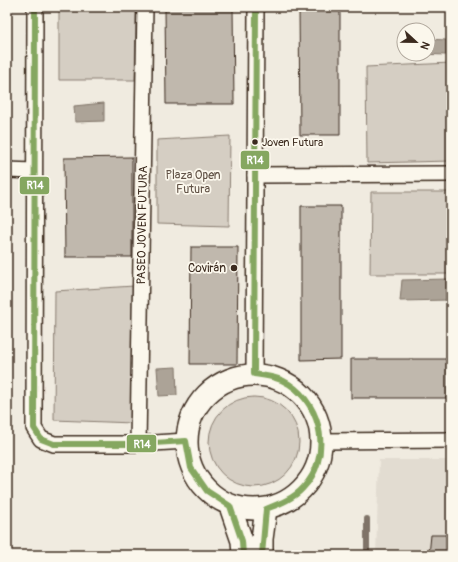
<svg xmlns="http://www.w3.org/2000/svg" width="458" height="562" font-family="Pangolin,sans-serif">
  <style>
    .built { fill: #e2dcd1 }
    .green { fill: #d5cec3; stroke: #887c70 }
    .water { fill: #aca397; stroke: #7f7367 }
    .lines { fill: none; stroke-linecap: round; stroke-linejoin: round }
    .stream { stroke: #7f7367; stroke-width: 6 }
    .building { fill: #c0b8ad; stroke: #3b2a1e }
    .street-casing { stroke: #3b2a1e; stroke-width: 18 }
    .secondary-casing { stroke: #3b2a1e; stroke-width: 24 }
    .street { stroke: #fbf7ec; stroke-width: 15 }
    .secondary { stroke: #fbf7ec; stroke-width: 21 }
    .bus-1-casing { stroke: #fbf7ec; stroke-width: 9 }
    .bus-1 { stroke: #85a760; stroke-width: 6 }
    .bus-dot { fill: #3b2a1e; stroke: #fbf7ec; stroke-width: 1.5 }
    .labels { text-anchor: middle; stroke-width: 3.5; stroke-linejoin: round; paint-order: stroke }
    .bus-label { font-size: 11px; fill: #3b2a1e; stroke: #fbf7ec; text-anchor: start }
    .park-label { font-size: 12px; fill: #625347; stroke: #fbf7ec }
    .street-label { font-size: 12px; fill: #3b2a1e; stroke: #fbf7ec }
    .poi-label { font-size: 12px; fill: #3b2a1e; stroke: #fbf7ec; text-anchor: end }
    .line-badge { stroke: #fbf7ec; stroke-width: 1.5 }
    .badge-label { font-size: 11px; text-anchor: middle; font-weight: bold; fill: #fff }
  </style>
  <rect width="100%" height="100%" fill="#f0ebe0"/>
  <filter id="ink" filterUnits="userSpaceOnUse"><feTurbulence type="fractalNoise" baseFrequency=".025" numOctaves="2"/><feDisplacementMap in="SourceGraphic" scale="8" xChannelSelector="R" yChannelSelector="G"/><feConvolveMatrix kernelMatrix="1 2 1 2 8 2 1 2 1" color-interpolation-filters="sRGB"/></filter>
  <g filter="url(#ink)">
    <path class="built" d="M379,460H451V555H376Z"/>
    <g class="green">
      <path d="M59,7H136L135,80H59Z"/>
      <path d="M451,63V161L367,163L366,67Z"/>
      <path d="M230,136L229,226L157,224V140Z"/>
      <path d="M371,192H451V274H370Z"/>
      <path d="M134,286L133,423L54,420L55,291Z"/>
      <circle cx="254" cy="442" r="45"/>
    </g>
    <g class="water">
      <path d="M428,39L446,40V55L418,54H428Z"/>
      <path d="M104,103V121L75,122L74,106Z"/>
      <path d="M448,279V300L400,301L402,280Z"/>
      <path d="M176,367L177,395L159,396L157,368Z"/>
    </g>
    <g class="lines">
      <path class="stream" d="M367,519V555"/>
    </g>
    <g class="building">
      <path d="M165,7H233L234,104H166Z"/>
      <path d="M299,7H340V135H300Z"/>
      <path d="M132,157V257H65L64,158Z"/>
      <path d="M301,206H341V359L301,360Z"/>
      <path d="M191,247H238L237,364H190Z"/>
      <rect x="351" y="359" width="100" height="39"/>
      <path d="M431,535H451V555H429Z"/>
    </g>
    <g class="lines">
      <g class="street-casing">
        <g id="street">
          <path d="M35,7L34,428L41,439L54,444H138L186,441"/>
          <path d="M7,170L34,171"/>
          <path d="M255,175L451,174"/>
          <path d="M254,374L256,7"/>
          <path d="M321,441L451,440"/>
          <path d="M138,444L145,7"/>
        </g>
      </g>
      <g class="secondary-casing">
        <g id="secondary">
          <circle cx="254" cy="442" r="67"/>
          <path d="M230,506L242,541L243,555"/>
          <path d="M262,555V539L266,509"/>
        </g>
      </g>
      <use href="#street" class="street"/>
      <use href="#secondary" class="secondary"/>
      <g class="bus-1-casing">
        <g id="bus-1">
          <path d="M35,7L34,428L41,439L54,444H138L186,441L191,468L207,491L230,506L242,541L243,555"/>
          <path d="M256,7L254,374C266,376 279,377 289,384C323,406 332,458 303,488C293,499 279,504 266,509L262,555"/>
        </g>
      </g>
      <use href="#bus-1" class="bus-1"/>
    </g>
  </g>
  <g class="bus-dot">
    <circle cx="255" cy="142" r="3.5"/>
    <circle cx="234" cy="268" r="4"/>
  </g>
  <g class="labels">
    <g class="bus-label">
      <text x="262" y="146">Joven Futura</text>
    </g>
    <g class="park-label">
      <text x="193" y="179">Plaza Open<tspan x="193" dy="14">Futura</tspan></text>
    </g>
    <g class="street-label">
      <text transform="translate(142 225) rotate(-89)" y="4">PASEO JOVEN FUTURA</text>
    </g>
    <g class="poi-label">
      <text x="226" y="272">Covirán</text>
    </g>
  </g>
  <g class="line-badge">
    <rect x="240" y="150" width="30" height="20" rx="4" fill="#85a760"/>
    <rect x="19" y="176" width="31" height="19" rx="4" fill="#85a760"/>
    <rect x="126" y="434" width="31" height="19" rx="4" fill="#85a760"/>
  </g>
  <g class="badge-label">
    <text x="255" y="164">R14</text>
    <text x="35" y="189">R14</text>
    <text x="142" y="448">R14</text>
  </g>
  <rect width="458" height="562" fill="none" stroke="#fbf7ec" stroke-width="24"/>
  <rect x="12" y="12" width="434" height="538" fill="none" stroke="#3b2a1e" stroke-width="1.5" filter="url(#ink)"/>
  <g transform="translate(416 42) rotate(112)"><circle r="19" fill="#fbf7ec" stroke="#aea59a"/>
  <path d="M0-3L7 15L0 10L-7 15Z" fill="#3b2a1e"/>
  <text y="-6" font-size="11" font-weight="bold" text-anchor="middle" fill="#3b2a1e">N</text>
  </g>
</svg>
